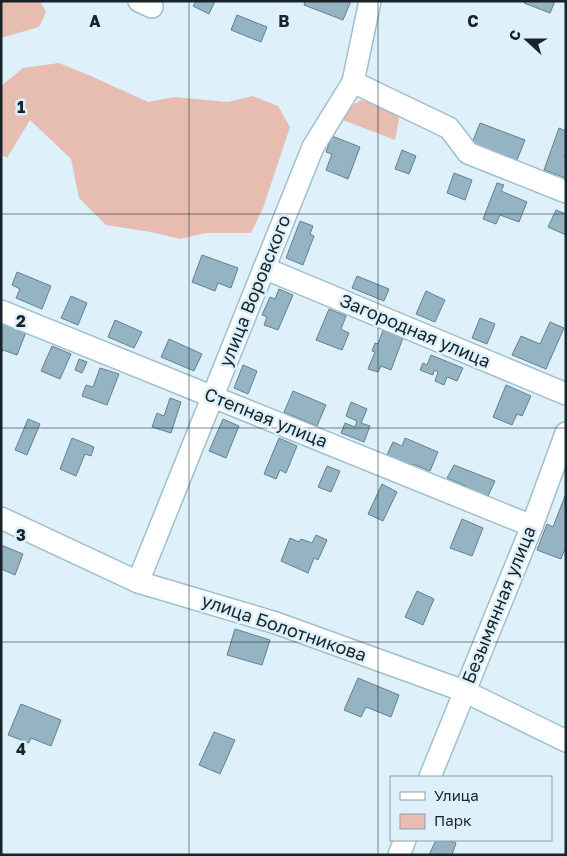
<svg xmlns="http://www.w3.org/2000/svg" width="567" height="856" font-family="'Golos Text',sans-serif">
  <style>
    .green { fill: #e7bdb2 }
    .building { fill: #94b3c3; stroke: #63818f }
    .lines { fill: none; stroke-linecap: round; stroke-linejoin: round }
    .minor-casing { stroke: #9fbfce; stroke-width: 24 }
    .minor { stroke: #fff; stroke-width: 21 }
    .grid { fill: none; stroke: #18242a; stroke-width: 1; stroke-opacity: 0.55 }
    .labels { text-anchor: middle; stroke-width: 5; stroke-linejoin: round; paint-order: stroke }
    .street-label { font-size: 18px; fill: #18242a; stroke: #def1fb }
    .grid-label { font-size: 16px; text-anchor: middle; font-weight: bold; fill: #18242a; stroke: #def1fb; stroke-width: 5; stroke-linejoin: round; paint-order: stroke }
  </style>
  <rect width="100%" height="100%" fill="#def1fb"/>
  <g class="green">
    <path d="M1,1H40L46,12L39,27L1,38Z"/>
    <path d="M59,63L91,76L148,102L174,97L228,102L253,96L278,106L290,127L263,208L251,233H206L180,239L151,232L106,225L79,198L71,159L30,120L7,158L1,155V86L23,68Z"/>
    <path d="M361,100L394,110L399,119L395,140L340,119L351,106Z"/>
  </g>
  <g class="building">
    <path d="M196,1H215L209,14L193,6Z"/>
    <path d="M305,1H351L343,20L304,5Z"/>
    <path d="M525,1H555L550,13L524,3Z"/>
    <path d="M237,15L267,27L261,42L231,30Z"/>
    <path d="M480,123L525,140L517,160L472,143Z"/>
    <path d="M559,128L566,131V151L564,156L566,157V178L544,170Z"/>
    <path d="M332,136L360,147L348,179L326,170L332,154L326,152Z"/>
    <path d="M402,150L416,156L409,174L395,169Z"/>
    <path d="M454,173L472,180L465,200L447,193Z"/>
    <path d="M497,183L504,185L501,191L527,202L519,222L500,215L496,224L483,219Z"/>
    <path d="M556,210L566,214V235L548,227Z"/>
    <path d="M300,221L313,226L310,234L314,236L303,265L286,258Z"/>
    <path d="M202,255L238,268L231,288L218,283L215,291L192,282Z"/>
    <path d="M17,272L51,286L42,309L16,298L20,289L12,285Z"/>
    <path d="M357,276L389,289L384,301L352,288Z"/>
    <path d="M279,289L293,295L278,330L264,325L267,317L262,315L270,297L275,299Z"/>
    <path d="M426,291L445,300L435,322L416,314Z"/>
    <path d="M71,296L87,303L78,325L61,318Z"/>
    <path d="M329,309L346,316L341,329L349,333L342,350L316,340Z"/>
    <path d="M480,318L495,324L487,344L472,338Z"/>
    <path d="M115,320L142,332L134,348L108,337Z"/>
    <path d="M550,322L564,328L546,369L512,355L521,336L540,344Z"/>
    <path d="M1,323L26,332L17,355L3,350L1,354Z"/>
    <path d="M383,330L403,338L391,370L381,366L378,372L368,369L375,352L372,351L375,343L378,344Z"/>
    <path d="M169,339L202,354L194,371L161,357Z"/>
    <path d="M52,346L71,354L60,379L41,371Z"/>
    <path d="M431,355L463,368L457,381L447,377L444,385L435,381L438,372L434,370L433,375L420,370L423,363L427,365Z"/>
    <path d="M79,359L87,362L82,373L75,370Z"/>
    <path d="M243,365L257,371L248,394L234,388Z"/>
    <path d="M100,368L119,374L107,405L82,396L86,385L93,387Z"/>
    <path d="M506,385L531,396L522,416L517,414L512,425L493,417Z"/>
    <path d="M293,391L326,405L317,426L284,412Z"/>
    <path d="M170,398L181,402L171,433L152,427L157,413L164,416Z"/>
    <path d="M351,402L367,409L361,423L370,426L364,442L341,433L345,423L355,427L357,421L346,416Z"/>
    <path d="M28,419L40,424L27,455L15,450Z"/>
    <path d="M223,419L239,426L226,458L209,451Z"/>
    <path d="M72,438L94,447L91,456L85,454L76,476L60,469Z"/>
    <path d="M279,438L297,446L286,473L280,470L276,479L264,474Z"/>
    <path d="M405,438L438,452L430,471L413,464L411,469L385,459L393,442L402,446Z"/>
    <path d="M454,465L495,481L488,496L473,490L472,493L464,490L466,486L447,478Z"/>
    <path d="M327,466L340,471L331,492L318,487Z"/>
    <path d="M382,484L397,492L383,521L368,514Z"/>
    <path d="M565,496L566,546L561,559L537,550L547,524L553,527Z"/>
    <path d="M462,519L483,528L472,556L450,548Z"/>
    <path d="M316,535L327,540L318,560L314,558L308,573L281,561L290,538L299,542L301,539L312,543Z"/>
    <path d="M1,545L23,554L15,575L1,569Z"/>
    <path d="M417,591L434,599L423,625L405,617Z"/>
    <path d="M235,629L270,640L262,665L227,655Z"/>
    <path d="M358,678L399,695L391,717L366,707L361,717L344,710Z"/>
    <path d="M21,704L61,720L51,746L31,738L29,743L8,735Z"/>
    <path d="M214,732L235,740L220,774L199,765Z"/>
    <path d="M436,840H448L456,843L452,855H429Z"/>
  </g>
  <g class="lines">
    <g class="minor-casing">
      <g id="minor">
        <path d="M139,1L152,7"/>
        <path d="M353,82L449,128L468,153L566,192"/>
        <path d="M264,268L566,394"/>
        <path d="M1,311L532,526"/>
        <path d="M1,518L138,582L276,623L464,691L566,741"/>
        <path d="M138,582L313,147L353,82L370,1"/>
        <path d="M430,777L532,526L566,433"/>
        <path d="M399,855L405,840"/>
      </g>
    </g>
    <use href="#minor" class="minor"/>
  </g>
  <path class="grid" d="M189,1V855M378,1V855M1,214H566M1,428H566M1,642H566"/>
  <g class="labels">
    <g class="street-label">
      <text transform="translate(255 291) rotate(-68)" y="6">улица Воровского</text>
      <text transform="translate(415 331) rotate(23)" y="6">Загородная улица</text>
      <text transform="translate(266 418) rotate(22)" y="6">Степная улица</text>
      <text transform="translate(499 605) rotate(-68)" y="6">Безымянная улица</text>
      <text transform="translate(284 628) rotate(19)" y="6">улица Болотникова</text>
    </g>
  </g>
  <g class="grid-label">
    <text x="95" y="27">A</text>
    <text x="284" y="27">B</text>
    <text x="473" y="27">C</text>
    <text x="21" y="113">1</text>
    <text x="21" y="327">2</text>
    <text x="21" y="541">3</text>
    <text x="21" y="755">4</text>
  </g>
  <rect width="567" height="856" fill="none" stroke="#18242a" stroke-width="5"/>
  <rect x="390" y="776" width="162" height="65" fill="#def1fb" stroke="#8f9fa7"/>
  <rect x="400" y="792" width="25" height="8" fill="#ffffff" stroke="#8f9fa7"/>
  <text x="434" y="801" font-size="15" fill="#18242a">Улица</text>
  <rect x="400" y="814" width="25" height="15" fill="#e7bdb2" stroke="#8f9fa7"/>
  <text x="434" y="826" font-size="15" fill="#18242a">Парк</text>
  <g transform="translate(527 40) rotate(291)" stroke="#def1fb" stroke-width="4" paint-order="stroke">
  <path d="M0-4L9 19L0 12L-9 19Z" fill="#18242a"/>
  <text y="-8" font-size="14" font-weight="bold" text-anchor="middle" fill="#18242a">С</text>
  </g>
</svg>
